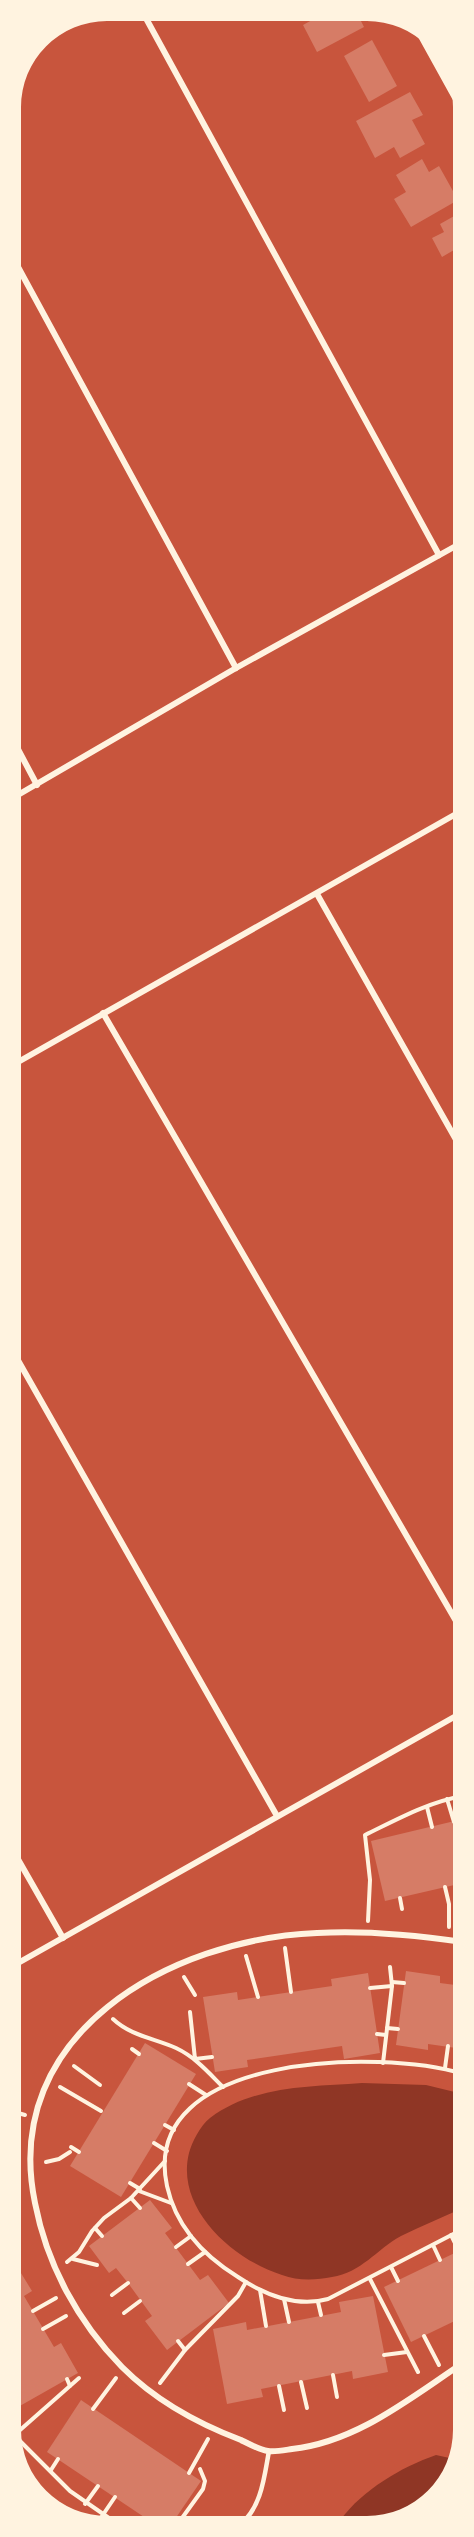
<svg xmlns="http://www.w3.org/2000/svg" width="474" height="2537" font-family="'Times New Roman',serif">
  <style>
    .water { fill: #8f3625 }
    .building { fill: #d67c66 }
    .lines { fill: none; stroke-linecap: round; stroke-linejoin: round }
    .path { stroke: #fff3e0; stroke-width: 4 }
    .service { stroke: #fff3e0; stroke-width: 4.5 }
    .minor { stroke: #fff3e0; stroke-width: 6 }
    .tertiary { stroke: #fff3e0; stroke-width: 10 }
  </style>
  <rect width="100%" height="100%" fill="#c8553d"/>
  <g class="water">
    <path d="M362,2083L426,2085L463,2094V2208C443,2217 421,2226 401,2236C377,2249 361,2273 332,2277C316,2280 298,2281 282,2275C234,2260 175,2209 189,2153C192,2142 200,2126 210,2118C254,2085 310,2087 362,2083Z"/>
    <path d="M436,2455L454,2459L439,2494L379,2526H342L341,2519C363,2490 401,2467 436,2455Z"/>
  </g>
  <g class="building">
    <path d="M320,13H357L364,27L317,52L303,25L321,15Z"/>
    <path d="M372,40L397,86L369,102L344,56Z"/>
    <path d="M410,92L423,115L412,120L425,144L400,158L394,147L375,158L356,121Z"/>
    <path d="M422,159L429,172L439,166L458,200L411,227L394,199L406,192L396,175Z"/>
    <path d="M463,211V266L454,250L442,257L432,238L444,232L440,224Z"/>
    <path d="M463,1819V1883L385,1901L371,1841Z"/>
    <path d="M406,1971L440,1976V1983L463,1986V2049L428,2044V2050L396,2045Z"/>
    <path d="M368,1973L380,2053L344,2059L342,2046L247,2060L248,2067L215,2072L203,1997L237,1992L238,2000L332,1986L331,1979Z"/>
    <path d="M145,2043L196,2074L121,2197L70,2166Z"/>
    <path d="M150,2200L172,2228L165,2233L200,2280L208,2275L229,2303L167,2350L145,2321L152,2316L128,2283L116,2268L109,2273L89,2246Z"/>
    <path d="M463,2249V2317L411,2342L384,2287Z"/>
    <path d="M13,2260L32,2291L24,2296L54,2347L61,2343L78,2373L11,2411Z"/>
    <path d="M373,2296L388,2372L353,2379L352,2371L261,2389L263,2397L227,2404L213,2329L246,2322L247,2330L341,2312L339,2302Z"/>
    <path d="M81,2400L201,2481L171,2525H156L47,2452Z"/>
  </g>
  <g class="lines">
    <g class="path">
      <path d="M447,1799L454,1822"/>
      <path d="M427,1807L432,1827"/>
      <path d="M445,1887L449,1904V1927"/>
      <path d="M400,1898L402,1909"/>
      <path d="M368,1921L370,1880L365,1835C396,1820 428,1802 463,1796"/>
      <path d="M285,1948L291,1992"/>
      <path d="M246,1956L258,1997"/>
      <path d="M184,1977L195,1995"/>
      <path d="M392,1982L404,1983"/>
      <path d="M370,1988L392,1986"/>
      <path d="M190,2012L195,2059L212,2057"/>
      <path d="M113,2019C131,2036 154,2038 176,2048C195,2057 208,2072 223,2087"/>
      <path d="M387,2028L398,2029"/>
      <path d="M377,2034L386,2035"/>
      <path d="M132,2049L139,2054"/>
      <path d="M383,2063L392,1986L390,1967"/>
      <path d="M74,2066L100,2085"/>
      <path d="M445,2068L448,2046"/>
      <path d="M463,2074C383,2049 138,2052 167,2186C176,2227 204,2256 238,2277C265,2295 296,2308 328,2299L463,2229"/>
      <path d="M189,2084L206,2095"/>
      <path d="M60,2087L101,2111"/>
      <path d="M11,2111L25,2115"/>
      <path d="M165,2125L174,2130"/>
      <path d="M154,2143L167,2151"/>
      <path d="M71,2147L79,2152"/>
      <path d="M46,2162L59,2159L70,2152"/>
      <path d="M130,2183L140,2189"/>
      <path d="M139,2191L171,2203"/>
      <path d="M131,2198L140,2208"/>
      <path d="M95,2228L102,2236"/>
      <path d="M451,2235L459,2251"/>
      <path d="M433,2245L440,2260"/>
      <path d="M176,2247L191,2236"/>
      <path d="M73,2259L97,2265"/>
      <path d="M67,2262L79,2252L92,2231L104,2218L131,2198L165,2161"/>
      <path d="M188,2264L205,2252"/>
      <path d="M391,2267L398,2281"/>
      <path d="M370,2279L418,2372"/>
      <path d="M260,2290L266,2326"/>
      <path d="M112,2295L128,2283"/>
      <path d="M284,2299L289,2322"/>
      <path d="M318,2302L321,2315"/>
      <path d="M33,2311L56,2298"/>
      <path d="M124,2313L140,2301"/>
      <path d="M43,2329L66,2316"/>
      <path d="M424,2336L439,2365"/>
      <path d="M178,2341L185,2350"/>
      <path d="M384,2355L407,2352"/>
      <path d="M333,2375L337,2397"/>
      <path d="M67,2379L70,2386"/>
      <path d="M301,2382L307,2408"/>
      <path d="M160,2383L185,2350L238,2296L246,2282"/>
      <path d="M279,2386L284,2410"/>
      <path d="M93,2409L116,2378"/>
      <path d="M11,2432L70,2491L119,2525"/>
      <path d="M11,2438L79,2378"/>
      <path d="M51,2470L58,2459"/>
      <path d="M189,2473L208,2439"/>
      <path d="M85,2504L98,2486"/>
      <path d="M96,2525L115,2497"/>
      <path d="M154,2525L155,2524"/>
      <path d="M177,2525L203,2489L205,2481L200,2469"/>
    </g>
    <path class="service" d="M240,2525C262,2506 264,2478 269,2451"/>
    <g class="minor">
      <path d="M142,11L439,555"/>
      <path d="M11,254L236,668"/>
      <path d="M11,736L37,785"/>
      <path d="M11,799L236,668L463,542"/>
      <path d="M317,894L463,1152"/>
      <path d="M103,1013L463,1633"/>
      <path d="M11,1066L463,810"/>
      <path d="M11,1348L277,1816"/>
      <path d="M11,1847L63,1938"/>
      <path d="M463,1942C415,1935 365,1930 317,1933C170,1939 0,2034 35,2203C47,2265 78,2322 122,2367C156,2401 196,2423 241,2440C249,2444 260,2450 268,2451C275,2452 285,2450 292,2449C357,2442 410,2398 463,2363"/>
      <path d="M11,1967L463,1712"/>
    </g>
    <path class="tertiary" d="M421,32L463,108"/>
  </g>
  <path d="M0 0H474V2537H0ZM107 21H367A86 86 0 0 1 453 107V2430A86 86 0 0 1 367 2516H107A86 86 0 0 1 21 2430V107A86 86 0 0 1 107 21Z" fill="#fff3e0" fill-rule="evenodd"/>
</svg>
